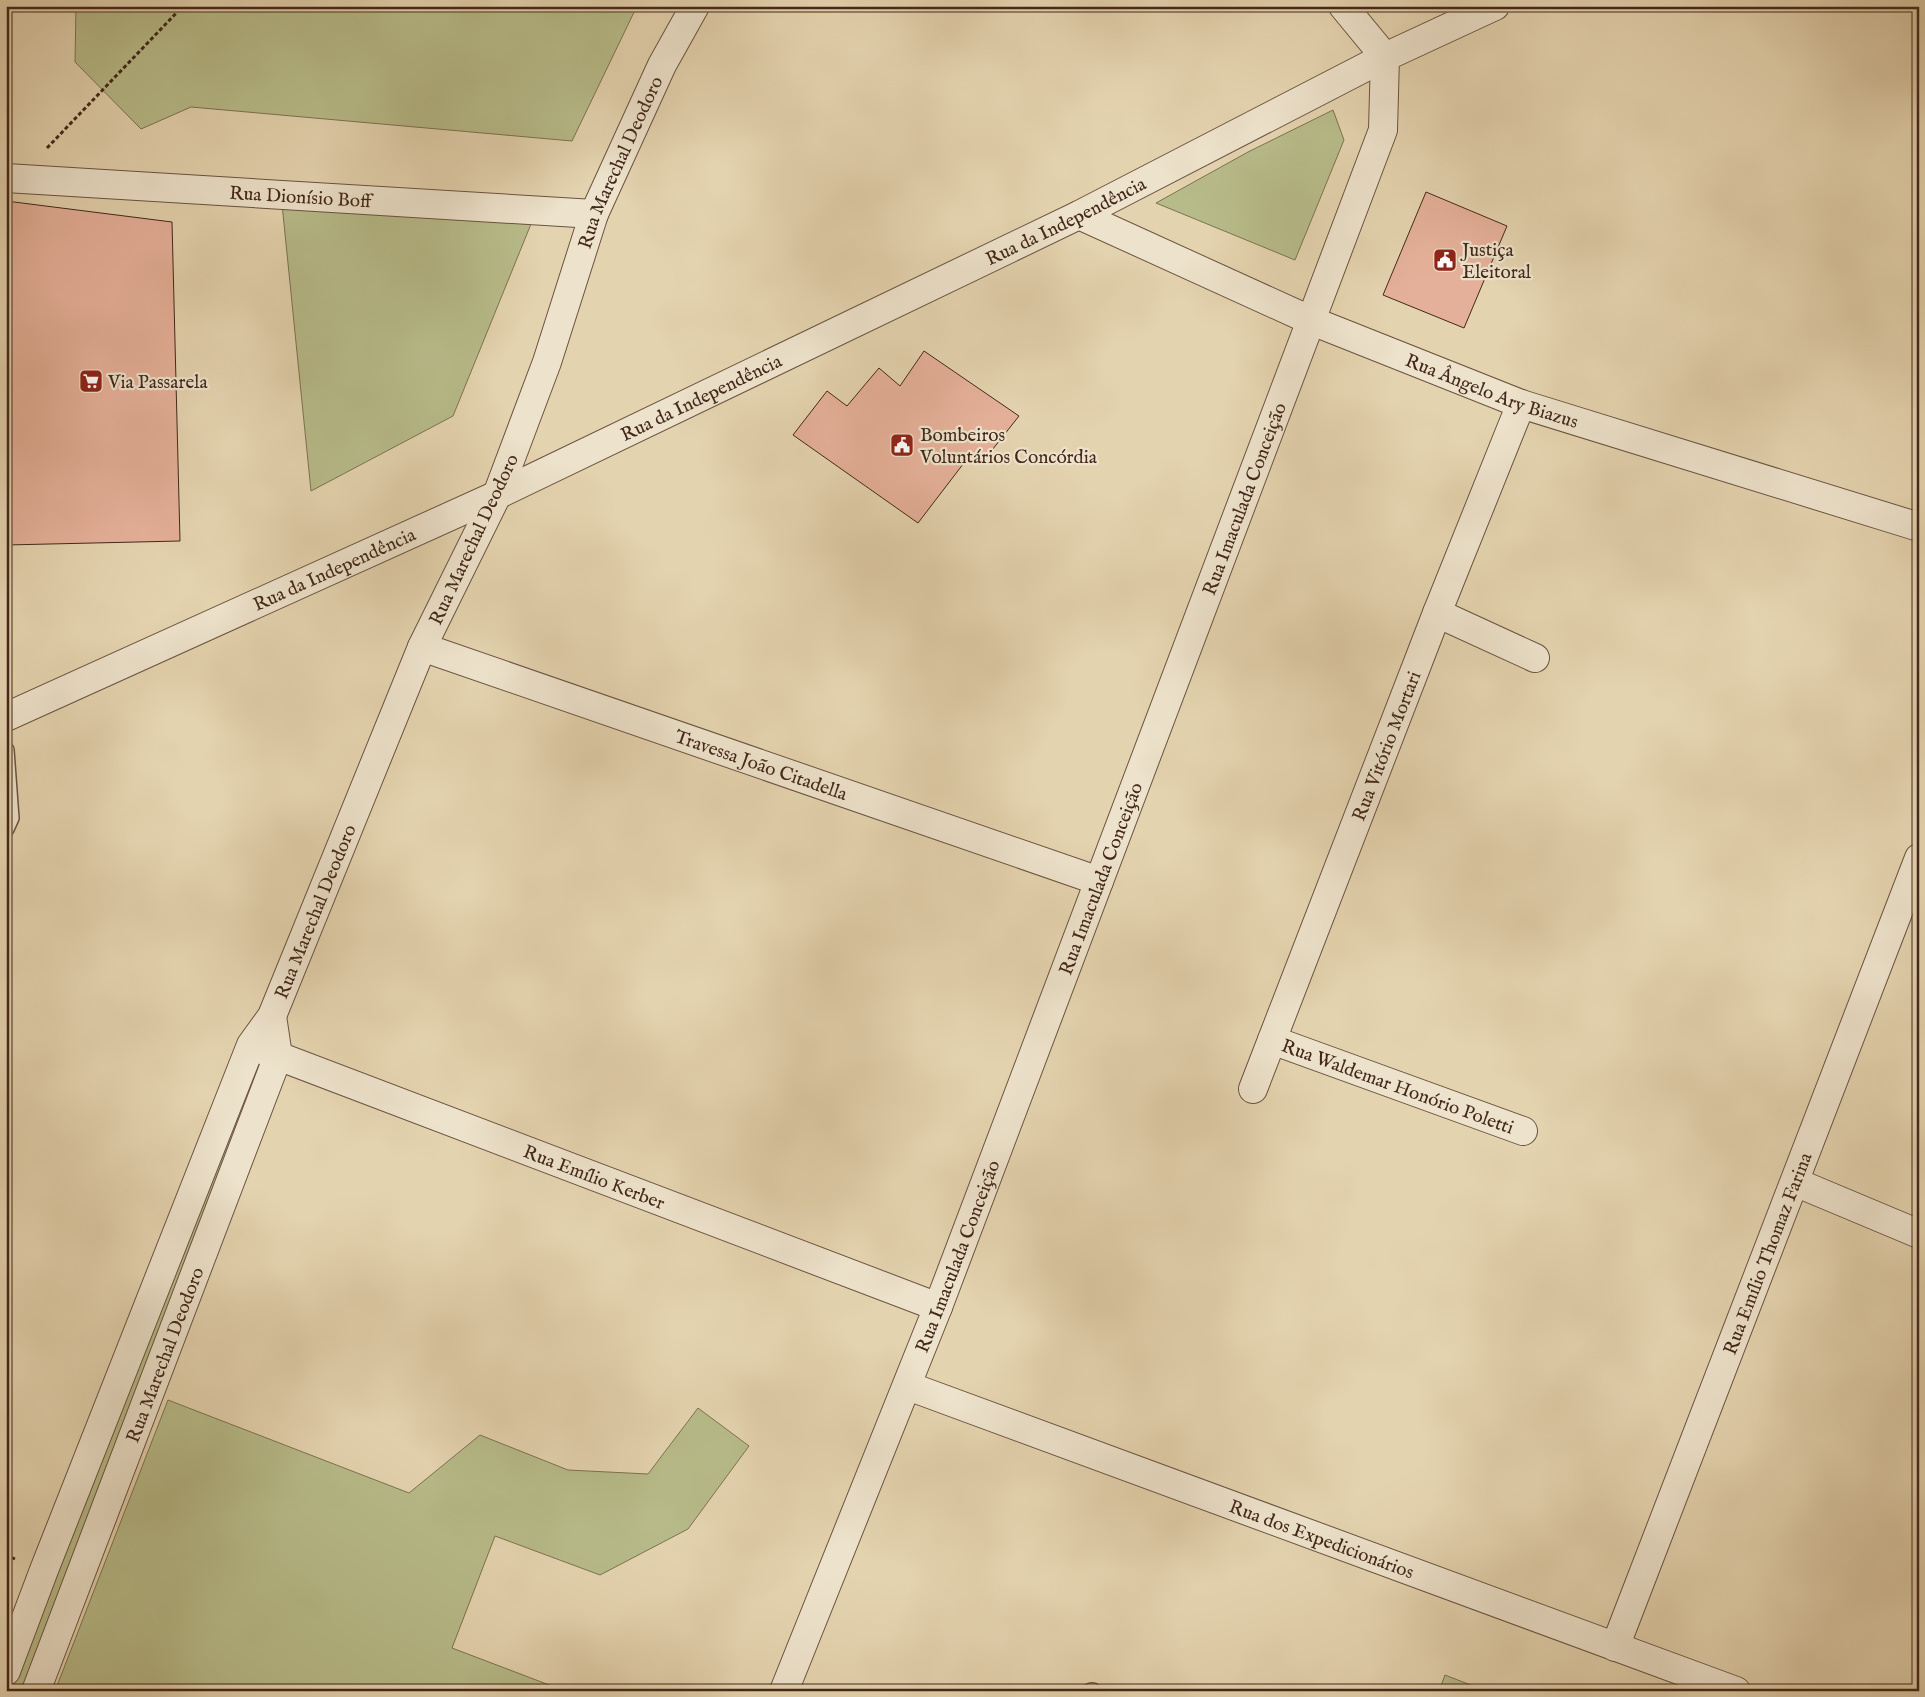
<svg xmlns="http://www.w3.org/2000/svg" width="1925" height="1697" font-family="'IM FELL English',serif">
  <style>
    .green { fill: #b7bb89; stroke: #7d7252 }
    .building { fill: #e5b099; stroke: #43281b }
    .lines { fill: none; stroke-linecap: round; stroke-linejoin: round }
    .service-casing { stroke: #6b5340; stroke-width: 18 }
    .minor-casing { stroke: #6b5340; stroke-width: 30 }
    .tertiary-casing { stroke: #6b5340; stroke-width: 30 }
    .path { stroke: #43281b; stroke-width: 3; stroke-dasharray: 4 2.5; stroke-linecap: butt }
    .service { stroke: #ede2cb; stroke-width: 15 }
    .minor { stroke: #ede2cb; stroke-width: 28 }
    .tertiary { stroke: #ede2cb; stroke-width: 28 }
    .labels { text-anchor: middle; stroke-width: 4.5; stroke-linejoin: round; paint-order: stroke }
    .street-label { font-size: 19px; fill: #43281b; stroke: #ede2cb }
    .poi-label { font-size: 19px; fill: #43281b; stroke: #ede2cb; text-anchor: start }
  </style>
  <rect width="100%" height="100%" fill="#e4d3af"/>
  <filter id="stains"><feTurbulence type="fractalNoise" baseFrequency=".004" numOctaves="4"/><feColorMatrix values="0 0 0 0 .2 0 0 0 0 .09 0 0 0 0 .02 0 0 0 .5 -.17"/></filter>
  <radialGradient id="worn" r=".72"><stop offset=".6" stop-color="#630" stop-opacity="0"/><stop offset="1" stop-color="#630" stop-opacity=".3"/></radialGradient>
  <g class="green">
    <path d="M76,6H637L572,141L191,107L141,129L75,62Z"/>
    <path d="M1333,110L1344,140L1295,260L1156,203L1248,152Z"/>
    <path d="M281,194L531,224L453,416L311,491Z"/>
    <path d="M265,1045L268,1068L32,1691H6L244,1066Z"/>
    <path d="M168,1400L409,1493L480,1435L568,1470L648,1474L698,1408L749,1446L688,1529L600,1575L495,1536L452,1648L565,1691H55Z"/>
    <path d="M1445,1675L1486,1691H1439Z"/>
  </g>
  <g class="building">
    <path d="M1426,192L1507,226L1464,328L1383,295Z"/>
    <path d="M6,201L172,222L180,541L6,545Z"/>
    <path d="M924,351L1019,416L981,464L970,455L918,523L793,435L827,391L847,406L879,368L900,386Z"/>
  </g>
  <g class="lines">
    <g class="service-casing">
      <g id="service">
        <path d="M6,750L11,818L6,829"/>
        <path d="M1091,1691H1093"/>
      </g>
    </g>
    <g class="minor-casing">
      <g id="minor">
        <path id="s1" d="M6,178L594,214"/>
        <path id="s2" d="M1079,215L1312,321L1521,404L1919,527"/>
        <path id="s3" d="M497,495L547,362L594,214L662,65L695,6"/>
        <path d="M1437,613L1535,658"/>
        <path id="s4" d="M422,647L1099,881"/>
        <path id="s5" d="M1272,1040L1523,1131"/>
        <path id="s6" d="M257,1048L938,1307"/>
        <path id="s7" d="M1253,1089L1437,613L1521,404"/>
        <path d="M1795,1182L1919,1234"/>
        <path id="s8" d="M908,1386L1736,1691"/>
        <path id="s9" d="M1615,1647L1919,858"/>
        <path id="s10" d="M784,1691L938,1307L1383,130L1385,57L1495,6"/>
      </g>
    </g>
    <g class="tertiary-casing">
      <g id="tertiary">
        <path id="s11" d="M6,717L497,495L1079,215L1385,57L1343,6"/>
        <path id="s12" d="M6,1671L44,1570L251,1045L272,1016L422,647L497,495"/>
        <path id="s13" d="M36,1691L278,1056L272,1016"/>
      </g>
    </g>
    <g class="path">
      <path d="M47,148L183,6"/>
      <path d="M6,1555L15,1559"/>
    </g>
    <use href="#service" class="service"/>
    <use href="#minor" class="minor"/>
    <use href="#tertiary" class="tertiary"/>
  </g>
  <defs>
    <g id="civic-square" transform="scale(1.25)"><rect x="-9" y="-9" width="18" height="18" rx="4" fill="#8f2418" stroke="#ede2cb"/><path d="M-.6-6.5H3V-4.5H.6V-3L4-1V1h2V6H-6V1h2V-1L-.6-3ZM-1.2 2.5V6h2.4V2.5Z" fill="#fff"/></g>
    <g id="supermarket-square" transform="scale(1.25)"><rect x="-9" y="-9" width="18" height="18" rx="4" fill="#8f2418" stroke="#ede2cb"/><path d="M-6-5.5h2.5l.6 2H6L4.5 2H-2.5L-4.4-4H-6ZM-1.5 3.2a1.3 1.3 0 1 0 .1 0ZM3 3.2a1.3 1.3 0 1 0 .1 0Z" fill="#fff"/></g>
  </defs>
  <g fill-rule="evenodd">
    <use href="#civic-square" x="1445" y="260"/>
    <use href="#supermarket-square" x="91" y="381"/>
    <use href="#civic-square" x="902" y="445"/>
  </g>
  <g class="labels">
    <g class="street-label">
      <text dy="7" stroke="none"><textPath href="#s3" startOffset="355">Rua Marechal Deodoro</textPath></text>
      <text dy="7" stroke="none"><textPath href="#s1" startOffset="295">Rua Dionísio Boff</textPath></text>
      <text dy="7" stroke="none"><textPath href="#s11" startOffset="1170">Rua da Independência</textPath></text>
      <text dy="7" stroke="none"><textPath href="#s2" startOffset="449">Rua Ângelo Ary Biazus</textPath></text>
      <text dy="7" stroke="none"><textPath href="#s11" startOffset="765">Rua da Independência</textPath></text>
      <text dy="7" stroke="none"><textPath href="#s10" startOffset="1278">Rua Imaculada Conceição</textPath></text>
      <text transform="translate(473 539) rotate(-65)" y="7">Rua Marechal Deodoro</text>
      <text dy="7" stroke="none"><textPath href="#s11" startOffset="360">Rua da Independência</textPath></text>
      <text dy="7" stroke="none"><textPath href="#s7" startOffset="368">Rua Vitório Mortari</textPath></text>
      <text dy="7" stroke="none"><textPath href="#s4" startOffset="359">Travessa João Citadella</textPath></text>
      <text dy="7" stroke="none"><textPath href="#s10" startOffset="872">Rua Imaculada Conceição</textPath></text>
      <text dy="7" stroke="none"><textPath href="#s12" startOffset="821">Rua Marechal Deodoro</textPath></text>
      <text dy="7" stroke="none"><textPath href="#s5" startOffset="134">Rua Waldemar Honório Poletti</textPath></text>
      <text dy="7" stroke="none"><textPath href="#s6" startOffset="361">Rua Emílio Kerber</textPath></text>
      <text dy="7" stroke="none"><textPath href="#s9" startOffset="422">Rua Emílio Thomaz Farina</textPath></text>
      <text dy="7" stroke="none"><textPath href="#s10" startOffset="468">Rua Imaculada Conceição</textPath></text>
      <text dy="7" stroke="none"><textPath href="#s13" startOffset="360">Rua Marechal Deodoro</textPath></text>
      <text dy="7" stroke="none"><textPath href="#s8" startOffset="441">Rua dos Expedicionários</textPath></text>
    </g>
    <g class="poi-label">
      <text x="1462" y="256">Justiça<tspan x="1462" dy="22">Eleitoral</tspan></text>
      <text x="108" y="388">Via Passarela</text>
      <text x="920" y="441">Bombeiros<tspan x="920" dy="22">Voluntários Concórdia</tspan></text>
    </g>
  </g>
  <rect width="1925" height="1697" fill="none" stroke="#e4d3af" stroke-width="25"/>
  <rect x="8" y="8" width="1910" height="1682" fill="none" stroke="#43281b" stroke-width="2.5"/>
  <rect x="12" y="12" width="1900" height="1672" fill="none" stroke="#43281b"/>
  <rect width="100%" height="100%" filter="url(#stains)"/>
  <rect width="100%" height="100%" fill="url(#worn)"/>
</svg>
